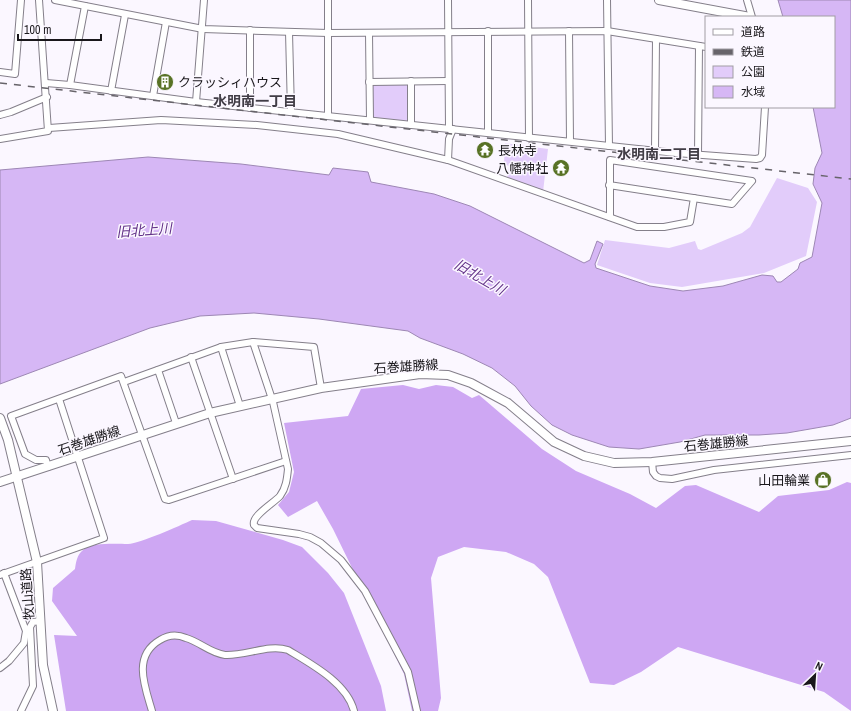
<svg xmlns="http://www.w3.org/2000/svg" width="851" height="711" font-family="'Archivo Narrow','Noto Sans JP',sans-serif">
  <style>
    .green { fill: #e2ccfa }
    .forest { fill: #cea7f3 }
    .water { fill: #d6b7f5; stroke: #9d87b4 }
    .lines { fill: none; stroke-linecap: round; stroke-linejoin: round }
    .street-casing { stroke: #847f8a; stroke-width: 8 }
    .secondary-casing { stroke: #847f8a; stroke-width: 10 }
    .street { stroke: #fff; stroke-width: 6 }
    .secondary { stroke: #fff; stroke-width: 8 }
    .rail { stroke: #67646a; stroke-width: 1.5; stroke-dasharray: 7 7; stroke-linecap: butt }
    .labels { text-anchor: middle; stroke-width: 3; stroke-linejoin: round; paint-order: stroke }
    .poi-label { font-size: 13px; fill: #19171b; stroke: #fbf7ff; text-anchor: start }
    .street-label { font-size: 13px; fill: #19171b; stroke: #fbf7ff }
    .neighbourhood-label { font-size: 14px; font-weight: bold; fill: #413d46; stroke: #fbf7ff }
    .water-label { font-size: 14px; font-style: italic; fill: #633289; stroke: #fbf7ff }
  </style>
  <rect width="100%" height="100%" fill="#fbf7ff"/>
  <g class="green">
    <path d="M373,83L409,84V121L372,118Z"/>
    <path d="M505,143L548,149L543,192L507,178L509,166L504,164Z"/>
    <path d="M777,178L808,188L817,202L806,256L764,273L682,287L650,283L597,265L605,240L669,248L695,241L698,249L701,250L742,233L750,227Z"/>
  </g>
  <g class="forest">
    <path d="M403,385L419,389L436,385L453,387L472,398L479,395L542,449L576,471L630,494L656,508L685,486L696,485L759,512L778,496L829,490L847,482L851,483V711L824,692L678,647L641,672L614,685L590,683L548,577L534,564L506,552L464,547L438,557L431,578L441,698L438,711H412L404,674L333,529L317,501L288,517L278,505L289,492L294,472L284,423L348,416L361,389Z"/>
    <path d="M192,520L216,521L283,540L302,547L328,573L344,593L381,686L386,711H66L54,635L77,636L52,601L53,588L75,569C76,562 77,555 83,550C92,542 117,544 128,544C141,543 179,526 192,520Z"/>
  </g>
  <path class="water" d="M778,0H851V418L833,425L787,433L759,435H705L680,442L639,449L609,447L572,435L552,425L531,406L515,386L492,368L463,354L420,338L408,331L319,319L254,313L200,316L150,328L0,384V170L148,157L241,164L329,175L333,168L368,172L371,182L434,194L470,206L584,263L590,260L597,241L603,244L595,264L596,268L650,286L683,291L723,286L762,275L773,276L777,282H781L798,269L800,263L812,257L822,203L813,184L815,168L822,153L813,107H834V17H783Z"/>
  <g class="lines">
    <g class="street-casing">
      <g id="street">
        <path d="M55,0L203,29L328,33L607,31L706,47"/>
        <path d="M448,0L449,128"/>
        <path d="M528,0L529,138"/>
        <path d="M607,0L609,146"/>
        <path d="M747,0L752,17"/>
        <path d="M250,30V108"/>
        <path d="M569,31L570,141"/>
        <path d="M289,32L291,112"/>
        <path d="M369,33L370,120"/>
        <path d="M0,72L15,74L21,0"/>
        <path d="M411,81V125"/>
        <path d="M369,82L448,81"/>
        <path d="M46,83L70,85L196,102L676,153L756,159L760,158L762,155L765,107"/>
        <path d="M70,85L85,6"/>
        <path d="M111,91L125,15"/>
        <path d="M153,96L166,22"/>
        <path d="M196,102L204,0"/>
        <path d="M0,115L11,112L47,97"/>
        <path d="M328,115V0"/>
        <path d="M49,128L161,120L257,125L338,134L448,160L637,227H664L690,222L694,198"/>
        <path d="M488,132V31"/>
        <path d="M0,139L48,131L39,0"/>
        <path d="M655,150L656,39"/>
        <path d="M698,155L699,46"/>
        <path d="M448,160L449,139L453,129"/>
        <path d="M609,185L732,204L752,181L610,160V217"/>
        <path d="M253,342L273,402L288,469C287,479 286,488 280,496C274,503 251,516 254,525L257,528L299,534L310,537L321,543L341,560L365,591L408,672L417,711"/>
        <path d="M221,347L240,406"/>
        <path d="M191,357L233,479"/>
        <path d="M158,370L176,423"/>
        <path d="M124,382L221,347L253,342L314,347L321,388"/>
        <path d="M652,462L653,472L656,476L660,478L672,479L714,470L851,455"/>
        <path d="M48,467L46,460H36L25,454L11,416L121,376L165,499L169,500L286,461"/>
        <path d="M0,575L104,538L59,399"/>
        <path d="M0,668L9,661L24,643L26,631L4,573"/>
        <path d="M21,711L33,686L30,627L33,622L41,621"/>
        <path d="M152,711C145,687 132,656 160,640C168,635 177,634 186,638C200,642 210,653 225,655C246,656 268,644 288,650C311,664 347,683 354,711"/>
      </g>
    </g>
    <g class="secondary-casing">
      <g id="secondary">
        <path d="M659,0L750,17"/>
        <path d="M0,418L8,440L37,562L43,665L53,711"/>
        <path d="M0,482L210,413L321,388L420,374L448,375L471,383L508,403L554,442L584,456L614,463L652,462L851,441"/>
      </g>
    </g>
    <use href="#street" class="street"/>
    <use href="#secondary" class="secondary"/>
    <path class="rail" d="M0,83L851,179"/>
  </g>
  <defs>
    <g id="building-disc" transform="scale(0.9)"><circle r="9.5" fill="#587225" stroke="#fbf7ff"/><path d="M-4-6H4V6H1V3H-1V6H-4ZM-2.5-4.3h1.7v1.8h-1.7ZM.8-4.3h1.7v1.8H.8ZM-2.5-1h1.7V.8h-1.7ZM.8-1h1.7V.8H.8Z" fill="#fff"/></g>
    <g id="temple-disc" transform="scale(0.9)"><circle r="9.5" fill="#587225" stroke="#fbf7ff"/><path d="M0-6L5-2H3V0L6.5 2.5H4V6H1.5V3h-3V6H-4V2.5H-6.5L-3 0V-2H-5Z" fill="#fff"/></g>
    <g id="shop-disc" transform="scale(0.9)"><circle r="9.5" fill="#587225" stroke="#fbf7ff"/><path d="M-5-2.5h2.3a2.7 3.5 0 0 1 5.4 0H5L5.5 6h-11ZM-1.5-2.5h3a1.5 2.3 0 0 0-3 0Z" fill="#fff"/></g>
  </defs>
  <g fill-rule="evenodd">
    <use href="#building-disc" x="165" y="82"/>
    <use href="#temple-disc" x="485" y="150"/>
    <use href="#temple-disc" x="561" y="168"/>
    <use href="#shop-disc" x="823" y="480"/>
  </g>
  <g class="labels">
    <g class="poi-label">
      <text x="178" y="87">クラッシィハウス</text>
      <text x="498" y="155">長林寺</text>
      <text x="548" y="173" text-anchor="end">八幡神社</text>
      <text x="810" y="485" text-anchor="end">山田輪業</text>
    </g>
    <g class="street-label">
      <text transform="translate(406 366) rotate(-4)" y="5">石巻雄勝線</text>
      <text transform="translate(89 440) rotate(-19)" y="5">石巻雄勝線</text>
      <text transform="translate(716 443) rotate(-6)" y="5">石巻雄勝線</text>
      <text transform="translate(27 594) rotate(-94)" y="5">牧山道路</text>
    </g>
    <g class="neighbourhood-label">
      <text x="255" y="106">水明南一丁目</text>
      <text x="659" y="159">水明南二丁目</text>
    </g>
    <g class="water-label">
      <text transform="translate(144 230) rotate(-4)" y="5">旧北上川</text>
      <text transform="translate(480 277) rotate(30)" y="5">旧北上川</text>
    </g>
  </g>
  <rect x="705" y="16" width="130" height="92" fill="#fbf7ff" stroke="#a19da4"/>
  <rect x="713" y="29" width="20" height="6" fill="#ffffff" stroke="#a19da4"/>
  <text x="741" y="36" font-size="12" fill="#19171b">道路</text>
  <rect x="713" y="49" width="20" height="6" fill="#67646a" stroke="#a19da4"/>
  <text x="741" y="56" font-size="12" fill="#19171b">鉄道</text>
  <rect x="713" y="66" width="20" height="12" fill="#e2ccfa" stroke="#a19da4"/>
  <text x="741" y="76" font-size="12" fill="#19171b">公園</text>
  <rect x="713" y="86" width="20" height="12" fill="#d6b7f5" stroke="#a19da4"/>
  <text x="741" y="96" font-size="12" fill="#19171b">水域</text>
  <g transform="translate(815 675) rotate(25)" stroke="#fbf7ff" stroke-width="3" paint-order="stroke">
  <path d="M0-3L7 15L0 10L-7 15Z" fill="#19171b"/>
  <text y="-6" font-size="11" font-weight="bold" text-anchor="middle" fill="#19171b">N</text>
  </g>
  <path d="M18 34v6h83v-6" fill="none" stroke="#19171b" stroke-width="2"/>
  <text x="24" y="34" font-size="12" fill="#19171b" stroke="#fbf7ff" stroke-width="3" paint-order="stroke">100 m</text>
</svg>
